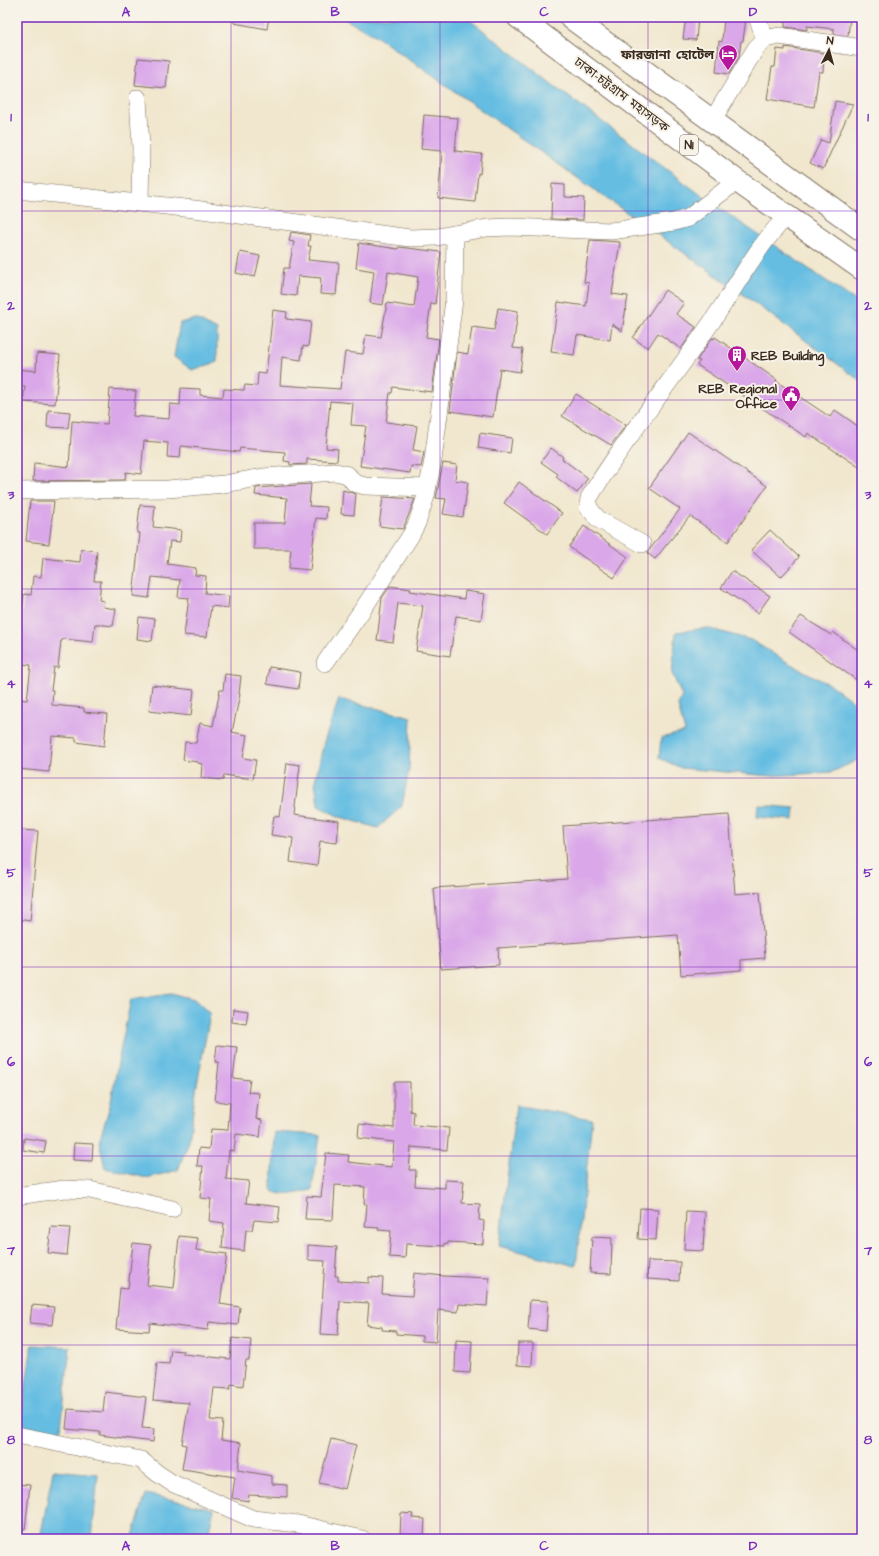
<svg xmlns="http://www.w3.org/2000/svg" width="879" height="1556" font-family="'Architects Daughter','Noto Sans Bengali',sans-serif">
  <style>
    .water { fill: #65bde2; stroke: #507480 }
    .building { fill: #daa8e9 }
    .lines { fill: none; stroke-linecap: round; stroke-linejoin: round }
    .minor-casing { stroke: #7b6c5c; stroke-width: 18 }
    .highway-casing { stroke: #7b6c5c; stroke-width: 24 }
    .minor { stroke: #fff; stroke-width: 17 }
    .highway { stroke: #fff; stroke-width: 22 }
    .grid { fill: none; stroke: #7b2cbf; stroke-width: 1; stroke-opacity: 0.55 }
    .labels { text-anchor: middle; stroke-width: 4; stroke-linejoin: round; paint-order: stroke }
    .shield { fill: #f7f3e8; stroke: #73665b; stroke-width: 1 }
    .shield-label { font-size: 12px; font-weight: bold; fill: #3b2a1e }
    .poi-label { font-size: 13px; font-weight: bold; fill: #3b2a1e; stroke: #f7f3e8; text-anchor: end }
    .street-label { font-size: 13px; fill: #3b2a1e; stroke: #f7f3e8 }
    .neatline { fill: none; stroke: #7b2cbf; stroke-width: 1.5 }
    .grid-label { font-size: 13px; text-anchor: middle; font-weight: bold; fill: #7b2cbf }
  </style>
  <rect width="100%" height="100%" fill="#f7f3e8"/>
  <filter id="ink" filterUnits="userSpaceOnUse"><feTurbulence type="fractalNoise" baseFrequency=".025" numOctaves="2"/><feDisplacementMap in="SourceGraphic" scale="8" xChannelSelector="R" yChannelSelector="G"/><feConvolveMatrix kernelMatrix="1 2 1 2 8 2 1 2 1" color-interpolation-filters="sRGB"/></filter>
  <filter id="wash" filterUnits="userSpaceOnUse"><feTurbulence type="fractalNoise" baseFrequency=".012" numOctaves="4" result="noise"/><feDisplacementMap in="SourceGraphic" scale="16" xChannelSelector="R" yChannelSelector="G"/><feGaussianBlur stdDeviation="0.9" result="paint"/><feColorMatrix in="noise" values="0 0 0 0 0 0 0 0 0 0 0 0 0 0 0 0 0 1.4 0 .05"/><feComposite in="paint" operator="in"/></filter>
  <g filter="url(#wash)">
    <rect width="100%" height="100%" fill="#f1e7ce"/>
    <g class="water">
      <path d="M341,17H466L553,85L716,206L862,305V382L741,293L376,36Z"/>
      <path d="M196,319L217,330V362L192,370L174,357L180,323Z"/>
      <path d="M707,628L751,640L787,662L832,686L862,708V758L832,772L770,776L681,768L659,758L661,738L685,732L678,706L682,696L672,673L676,632Z"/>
      <path d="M339,699L411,717L409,770L402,806L378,828L340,817L318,806L315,781L324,742Z"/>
      <path d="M758,805L795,808L794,820L757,817Z"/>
      <path d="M171,993L194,999L210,1014L195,1096L189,1141L178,1170L147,1178L105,1168L99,1141L110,1106L120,1052L131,999Z"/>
      <path d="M516,1105L592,1119L576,1266L499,1246Z"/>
      <path d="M274,1132L320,1135L312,1190C296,1193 286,1198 271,1190Z"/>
      <path d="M32,1345L70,1347L60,1437L19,1430Z"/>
      <path d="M53,1470L98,1474L92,1539H40Z"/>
      <path d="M146,1494L214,1509L207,1539H132Z"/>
    </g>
    <g id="blocks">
      <g class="building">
        <path d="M234,17H269L267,29L234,23Z"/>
        <path d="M686,17H698L696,40L683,39Z"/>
        <path d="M724,17L746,18L743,41H741L739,57L729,74L716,72L719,41L722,42Z"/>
        <path d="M785,17H850L848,36L834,34V29L807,26V30L785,27Z"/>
        <path d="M785,47L824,53L823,72H819L814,107L767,99L772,67H775L777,49L785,50Z"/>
        <path d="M138,58L169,61L166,88L135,85Z"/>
        <path d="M835,101L853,104L823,169L810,163L821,140L829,143Z"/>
        <path d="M424,115L458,118L455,151L482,154L480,174L478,173L475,202L438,198L442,153L441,151L421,149Z"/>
        <path d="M552,184L565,185V197L584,198L583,220L551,219Z"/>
        <path d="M291,232L310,235L308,246H311L308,260L339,263L336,295L320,294L321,278L298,276L296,296L281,294L284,268H289L294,242L289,241Z"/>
        <path d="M590,240L620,242L612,294L628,296L622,331L612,324L610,340L577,335L574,355L551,352L558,302L586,306L589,283L584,282Z"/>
        <path d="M359,243L398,249L399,247L441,252L435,304L431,303L426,337L439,339L432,392L393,387L392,393H390L386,422L417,426L413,450L424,452L421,467L411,466L410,473L360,466L366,426L351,425L353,403L330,401L326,448L338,449L337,461L307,459V464L290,465V462L284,461L285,452L240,448L239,452L181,446L180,458L167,457L168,443L144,441L141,474L126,472L125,480L33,481L34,463L69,467L72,421L107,424L110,389L136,391L133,416L169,419L170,404L180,405L181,388L200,389V395L223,397L224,389L244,390L245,385L257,386L258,373L266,374L273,310L287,312L286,319L311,322L308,347L303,346L301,360L282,357L280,385L340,389L345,352L363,354L366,335L381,337L387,303L414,307L418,277L388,272L383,305L370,303L374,271L356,268Z"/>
        <path d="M240,252L260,256L255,277L236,273Z"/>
        <path d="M665,290L684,303L676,314L696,327L681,349L658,333L648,348L633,338Z"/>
        <path d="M498,308L518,311L513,348L523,349L520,372L500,369L493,417L450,411L457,352L468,354L472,327L494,330Z"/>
        <path d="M715,337L777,380L776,381L830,417L835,410L862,429V469L808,433L806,437L697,365L700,361L697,360L712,338L714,339Z"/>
        <path d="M37,353L60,355L55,404L23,402L25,386L17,385V369L36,371Z"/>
        <path d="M576,394L626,425L611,445L562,416Z"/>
        <path d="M48,410L70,412L68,428L47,427Z"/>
        <path d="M688,432L767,486L728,542L690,516L655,559L647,553L680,509L649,488Z"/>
        <path d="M480,433L512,438L510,453L478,448Z"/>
        <path d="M551,448L563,457L562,459L588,478L577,493L556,477L558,474L541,462Z"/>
        <path d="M443,463L457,465L455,480L468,482L463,517L443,514L446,499L436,498Z"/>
        <path d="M519,482L562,513L547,534L504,503Z"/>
        <path d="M311,484L309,506L327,507L326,519L316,518L310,570L289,568L291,549H254V523H285L287,498L255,495L256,488Z"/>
        <path d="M343,490L356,494L354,515L341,514Z"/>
        <path d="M383,497L415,499L403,529L379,526Z"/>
        <path d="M30,501H54L49,544L26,541Z"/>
        <path d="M140,505L155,506L153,527L181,530L180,542L170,541L167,564L196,568L195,575L206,576L205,593L229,596L228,608L211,606L207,637L184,635L189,598L178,597L180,580L152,577L149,598L133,596L140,533H137Z"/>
        <path d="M584,526L628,557L614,578L569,547Z"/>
        <path d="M770,530L799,557L781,577L751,550Z"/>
        <path d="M81,549L97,551L94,581H101L99,600L104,601L103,607L116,609L113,626L95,624L93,642L63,639L62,641H61L58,668L54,667L51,690H53L52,705L84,708V712L107,714L104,746L76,742V738L52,736L49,772L17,769L18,699L27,700L31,665L19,664L21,637H19L24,594L31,595L33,576L41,577L43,558L80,562Z"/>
        <path d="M732,571L770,596L758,613L721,588Z"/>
        <path d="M390,586L411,589L410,591L464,599L465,591L485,594L481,620L456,616L450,656L416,651L423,606L398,603L393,642L377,640L382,598Z"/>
        <path d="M801,616L831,635L833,632L862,653V684L789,632Z"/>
        <path d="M139,617L155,619L152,641L137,639Z"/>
        <path d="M269,667L300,672L298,689L267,684Z"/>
        <path d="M225,674L241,676L239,694H240L232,732L247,735L243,758L256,760L253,779L224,775L223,780L201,778L202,764L198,763V762L183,760L185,742L196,743L200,723L213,726L220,690H223Z"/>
        <path d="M152,685L194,690L191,716L149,711Z"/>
        <path d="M287,763L300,765L294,815L339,821L337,843L320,841L317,866L290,862L293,838L271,835L274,816L280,817Z"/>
        <path d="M729,814L735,894L760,892L765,958L741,960V970L681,975L678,935L498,948L499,965L441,969L434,888L567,879L563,826Z"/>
        <path d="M17,830L38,831L30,921L17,919Z"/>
        <path d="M233,1009L248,1011L246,1024L232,1022Z"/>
        <path d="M217,1045L237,1047L233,1078L250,1080L248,1092L259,1093L256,1119L262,1120L260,1137L236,1134L234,1151L229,1150L226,1179L249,1181L246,1203L280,1207L278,1222L254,1220L252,1230H246L244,1251L222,1248L224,1223L209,1221L211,1199L200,1198L203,1166H197L199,1148L209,1149L211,1129L228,1130L230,1103L215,1101L219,1062H215Z"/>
        <path d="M394,1082H410V1111L414,1112L413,1125L449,1128L447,1150L411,1147L409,1170H416L415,1186L445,1188V1180L464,1181L462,1203L480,1204L479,1220L484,1221L483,1244L448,1242V1244L445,1243V1246L406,1244L405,1258L389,1257L391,1231L378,1230L379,1228L365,1227L367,1204H364L365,1187L335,1185L333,1220L305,1219L307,1196L321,1197L326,1153L349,1155L348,1162L392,1167L394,1142L358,1138L359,1124L394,1128Z"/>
        <path d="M24,1138L46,1141L44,1153L23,1150Z"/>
        <path d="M74,1143L93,1144L92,1161L73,1160Z"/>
        <path d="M640,1208L658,1209L656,1240L638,1239Z"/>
        <path d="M686,1211L705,1212L703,1251L684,1250Z"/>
        <path d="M51,1227L70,1228L67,1255L48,1253Z"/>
        <path d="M179,1236L198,1238L196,1250L227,1254L220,1304L240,1307L238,1325L209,1322L208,1330L150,1323L149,1331L116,1329L120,1288L128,1289L133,1243L151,1245L147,1285L174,1288Z"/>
        <path d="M592,1237L612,1238L611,1274L590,1273Z"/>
        <path d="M308,1245L337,1247L335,1276H338V1281L369,1283V1277L383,1278L382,1294L412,1296L414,1273L444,1276L489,1278L487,1306L459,1304L458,1312L438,1310L436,1342L422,1341V1336L396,1334V1331L382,1330V1327L367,1325L369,1303L340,1301L338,1335L320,1334L325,1261L308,1260Z"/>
        <path d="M648,1261L680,1262L679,1281L647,1279Z"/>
        <path d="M530,1300L548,1301L546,1331L528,1329Z"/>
        <path d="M32,1305L54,1307L52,1325L30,1323Z"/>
        <path d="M232,1338L251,1340L249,1360H246L243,1386L231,1384L230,1389L214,1388L210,1420L223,1421L221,1440L241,1443L238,1470L272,1476V1484L287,1485V1497L249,1495L248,1501L232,1498L235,1477L182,1469L186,1445L182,1444L189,1403L153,1400L157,1363L169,1364L171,1350L184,1351L183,1354L230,1359Z"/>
        <path d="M456,1340L472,1341L470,1373L455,1372Z"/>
        <path d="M518,1343H533L532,1366L517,1365Z"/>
        <path d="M105,1392L146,1397L142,1428L154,1429L153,1442L100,1435V1432L66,1429L68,1409L103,1412Z"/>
        <path d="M331,1439L356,1445L345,1489L319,1483Z"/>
        <path d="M17,1484L30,1485L25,1529H17Z"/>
        <path d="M401,1513L413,1514L412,1518L425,1519L424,1536L400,1537Z"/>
      </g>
    </g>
  </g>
  <g filter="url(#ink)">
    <use href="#blocks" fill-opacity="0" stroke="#7b6c5c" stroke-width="1"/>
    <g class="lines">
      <g class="minor-casing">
        <g id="minor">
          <path d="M757,17L765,39"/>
          <path d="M138,98L141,147L140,203"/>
          <path d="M712,121L756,48L765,39L779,36L862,48"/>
          <path d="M17,190L194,209L410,238L437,237L487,228L510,227L611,231L674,222L688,218L737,181"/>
          <path d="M17,491L168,489L224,484L263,477L336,472L348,475L354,483L365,486L427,488"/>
          <path d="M642,544L598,519L588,507L589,498C627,435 674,378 715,317C738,283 758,245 787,216"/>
          <path d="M325,663L363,609L411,535L417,523L426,496L433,460L454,300L455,234"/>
          <path d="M17,1196L64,1189L90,1190L172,1209"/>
          <path d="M17,1435L141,1460L157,1473L172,1483L253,1519L298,1524L362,1539"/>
        </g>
      </g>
      <g class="highway-casing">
        <g id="highway">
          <path d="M518,17L737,181L862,269"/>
          <path d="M570,17L862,230"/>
        </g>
      </g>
      <use href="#minor" class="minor"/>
      <use href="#highway" class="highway"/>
    </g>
  </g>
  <path class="grid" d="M231,17V1539M440,17V1539M648,17V1539M17,211H862M17,400H862M17,589H862M17,778H862M17,967H862M17,1156H862M17,1345H862"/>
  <defs>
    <g id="hotel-pin" transform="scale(1)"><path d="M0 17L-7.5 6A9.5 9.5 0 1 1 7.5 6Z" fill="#b5179e" stroke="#f7f3e8"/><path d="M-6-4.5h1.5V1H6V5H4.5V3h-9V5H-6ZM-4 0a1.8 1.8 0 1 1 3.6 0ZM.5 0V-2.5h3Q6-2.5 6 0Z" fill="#fff"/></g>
    <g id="building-pin" transform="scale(1)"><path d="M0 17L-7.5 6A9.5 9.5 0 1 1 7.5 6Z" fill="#b5179e" stroke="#f7f3e8"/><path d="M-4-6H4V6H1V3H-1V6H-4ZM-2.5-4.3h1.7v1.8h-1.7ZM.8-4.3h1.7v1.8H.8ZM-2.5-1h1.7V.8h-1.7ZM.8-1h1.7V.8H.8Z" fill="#fff"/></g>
    <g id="civic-pin" transform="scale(1)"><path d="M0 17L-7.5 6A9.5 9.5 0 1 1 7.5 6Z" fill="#b5179e" stroke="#f7f3e8"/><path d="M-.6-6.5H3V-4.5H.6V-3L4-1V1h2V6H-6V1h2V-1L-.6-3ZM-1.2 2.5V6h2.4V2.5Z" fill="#fff"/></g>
  </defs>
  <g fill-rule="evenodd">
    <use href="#hotel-pin" x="728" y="54"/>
    <use href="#building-pin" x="737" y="355"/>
    <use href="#civic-pin" x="791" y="395"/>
  </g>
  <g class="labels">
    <rect class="shield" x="680" y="135" width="18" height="20" rx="3"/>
    <g class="shield-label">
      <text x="689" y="149">N1</text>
    </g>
    <g class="poi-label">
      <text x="714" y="59">ফারজানা হোটেল</text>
      <text x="751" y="360" text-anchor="start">REB Building</text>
      <text x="777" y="393">REB Regional<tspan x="777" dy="15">Office</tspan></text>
    </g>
    <g class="street-label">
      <text transform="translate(622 94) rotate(37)" y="5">ঢাকা-চট্টগ্রাম মহাসড়ক</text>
    </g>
  </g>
  <rect width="879" height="1556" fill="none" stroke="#f7f3e8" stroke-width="44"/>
  <g transform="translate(829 50) rotate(6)" stroke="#f7f3e8" stroke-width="3" paint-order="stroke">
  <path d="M0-3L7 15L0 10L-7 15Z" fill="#3b2a1e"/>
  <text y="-6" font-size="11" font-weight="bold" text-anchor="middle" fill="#3b2a1e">N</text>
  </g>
  <rect x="22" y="22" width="835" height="1512" class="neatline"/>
  <g class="grid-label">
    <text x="126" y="16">A</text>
    <text x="335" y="16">B</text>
    <text x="544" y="16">C</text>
    <text x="753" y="16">D</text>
    <text x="11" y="121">1</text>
    <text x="868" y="121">1</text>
    <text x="11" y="310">2</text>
    <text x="868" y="310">2</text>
    <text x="11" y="499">3</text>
    <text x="868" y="499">3</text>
    <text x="11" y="688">4</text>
    <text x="868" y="688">4</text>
    <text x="11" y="877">5</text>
    <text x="868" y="877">5</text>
    <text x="11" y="1066">6</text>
    <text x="868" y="1066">6</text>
    <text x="11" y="1255">7</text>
    <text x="868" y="1255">7</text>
    <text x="11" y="1444">8</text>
    <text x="868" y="1444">8</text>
    <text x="126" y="1550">A</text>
    <text x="335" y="1550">B</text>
    <text x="544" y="1550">C</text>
    <text x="753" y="1550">D</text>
  </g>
</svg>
